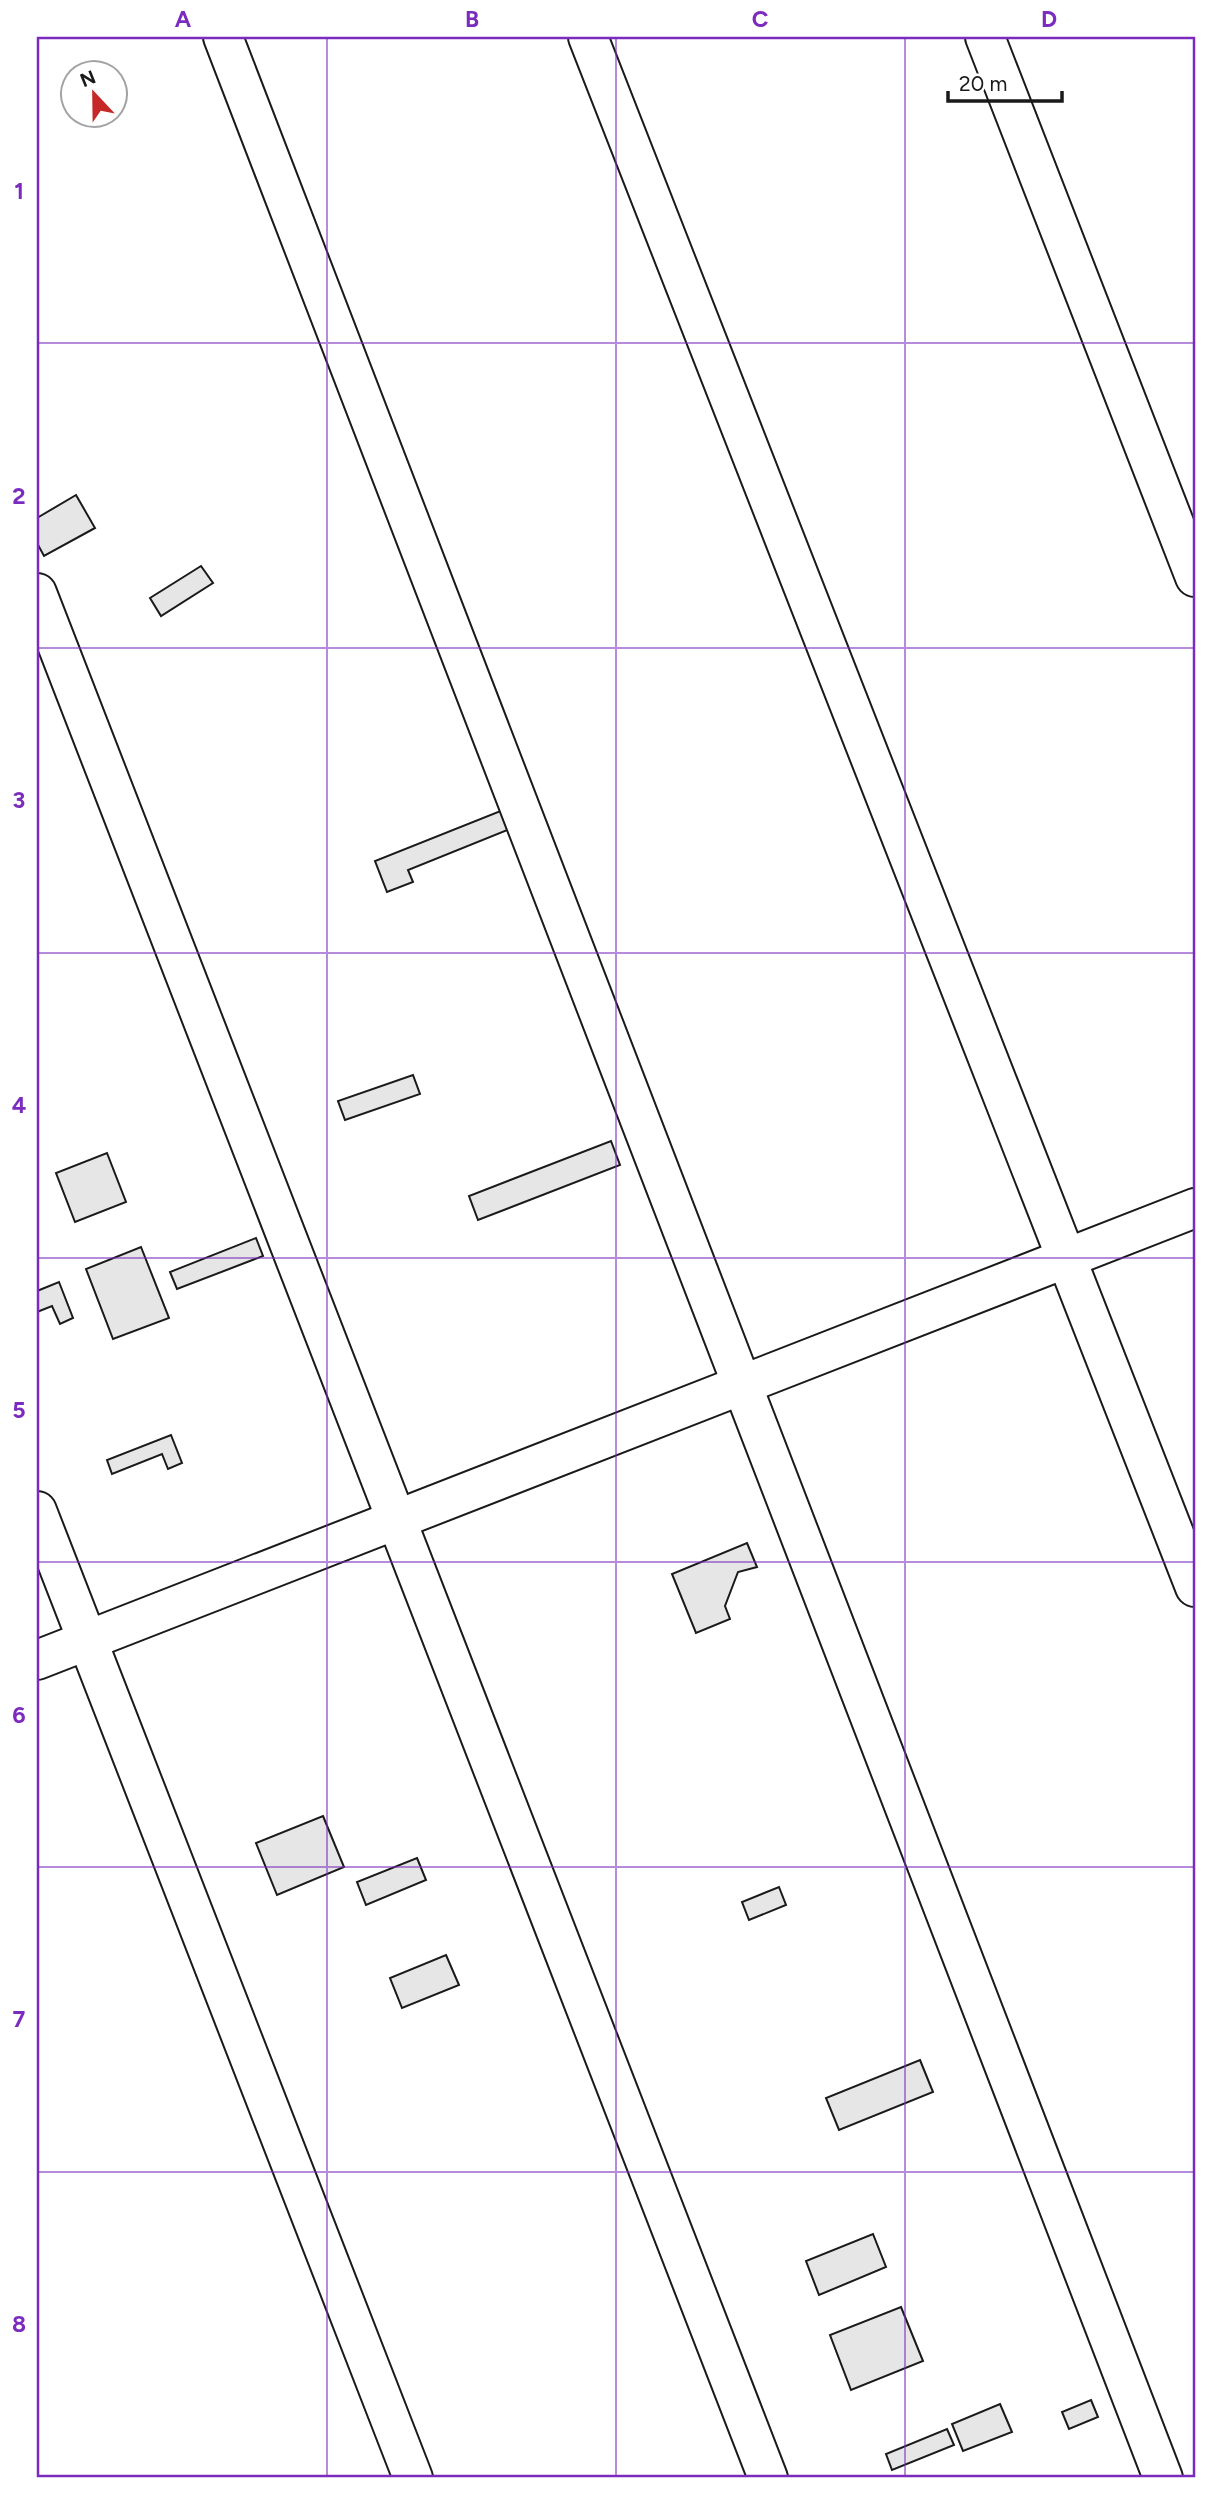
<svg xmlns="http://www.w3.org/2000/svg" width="1232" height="2515" font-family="Figtree,sans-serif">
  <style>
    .building { fill: #e6e6e6; stroke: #1a1a1a; stroke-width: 2 }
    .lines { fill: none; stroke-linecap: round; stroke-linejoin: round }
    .minor-casing { stroke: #1a1a1a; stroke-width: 42 }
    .minor { stroke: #fff; stroke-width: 38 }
    .grid { fill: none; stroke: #7b2cbf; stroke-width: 2; stroke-opacity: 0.55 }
    .neatline { fill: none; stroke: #7b2cbf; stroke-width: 2.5 }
    .grid-label { font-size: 23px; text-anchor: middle; font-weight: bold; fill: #7b2cbf }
  </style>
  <rect width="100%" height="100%" fill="#fff"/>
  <g class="building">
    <path d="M76,495L95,528L44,556L37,543V518Z"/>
    <path d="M201,566L213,583L161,616L150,598Z"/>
    <path d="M503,810L510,829L408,870L413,882L387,892L375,861Z"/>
    <path d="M413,1075L420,1094L345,1120L338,1101Z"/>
    <path d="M611,1141L620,1165L478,1220L469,1196Z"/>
    <path d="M107,1153L126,1202L75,1222L56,1173Z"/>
    <path d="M256,1238L263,1256L177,1289L170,1272Z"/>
    <path d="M141,1247L169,1318L113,1339L86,1269Z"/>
    <path d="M59,1282L73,1318L60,1324L52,1306L37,1312V1291Z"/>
    <path d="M171,1435L182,1463L168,1469L162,1454L112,1474L107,1460Z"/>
    <path d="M747,1543L757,1567L738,1572L725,1606L730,1619L696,1633L672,1574Z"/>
    <path d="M323,1816L344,1867L277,1895L256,1843Z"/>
    <path d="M417,1858L426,1880L366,1905L357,1882Z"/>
    <path d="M779,1887L786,1905L749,1920L742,1902Z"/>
    <path d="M446,1955L459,1985L402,2008L390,1978Z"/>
    <path d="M920,2060L933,2092L839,2130L826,2098Z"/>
    <path d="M873,2234L886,2267L819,2295L806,2261Z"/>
    <path d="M901,2307L923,2361L851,2390L830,2335Z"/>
    <path d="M1091,2400L1098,2417L1069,2429L1062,2412Z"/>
    <path d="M1000,2404L1012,2432L963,2451L952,2424Z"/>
    <path d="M947,2429L954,2445L892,2470L886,2454Z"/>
  </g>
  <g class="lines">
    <g class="minor-casing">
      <g id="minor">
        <path d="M223,37L1163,2478"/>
        <path d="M588,37L1195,1587"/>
        <path d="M985,37L1195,577"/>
        <path d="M37,593L768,2478"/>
        <path d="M37,1511L413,2478"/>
        <path d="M37,1660L1195,1208"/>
      </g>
    </g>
    <use href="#minor" class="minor"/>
  </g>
  <path class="grid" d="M327,37V2478M616,37V2478M905,37V2478M37,343H1195M37,648H1195M37,953H1195M37,1258H1195M37,1562H1195M37,1867H1195M37,2172H1195"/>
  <rect width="1232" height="2515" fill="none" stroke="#ffffff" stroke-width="77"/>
  <g transform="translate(94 94) rotate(338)"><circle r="33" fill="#ffffff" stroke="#a3a3a3" stroke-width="2"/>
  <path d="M0-5L12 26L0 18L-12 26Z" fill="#c62828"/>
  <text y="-10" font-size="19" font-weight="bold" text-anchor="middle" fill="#1a1a1a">N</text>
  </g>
  <path d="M948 91v10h114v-10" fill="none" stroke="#1a1a1a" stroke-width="3.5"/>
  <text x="959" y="91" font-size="21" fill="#1a1a1a" stroke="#ffffff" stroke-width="5" paint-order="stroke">20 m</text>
  <rect x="38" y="38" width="1156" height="2438" class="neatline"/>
  <g class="grid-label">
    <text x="183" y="27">A</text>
    <text x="472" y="27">B</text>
    <text x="760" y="27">C</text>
    <text x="1049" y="27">D</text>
    <text x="19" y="199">1</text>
    <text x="19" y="504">2</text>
    <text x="19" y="808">3</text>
    <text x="19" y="1113">4</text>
    <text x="19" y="1418">5</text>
    <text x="19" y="1723">6</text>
    <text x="19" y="2027">7</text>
    <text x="19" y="2332">8</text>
  </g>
</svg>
